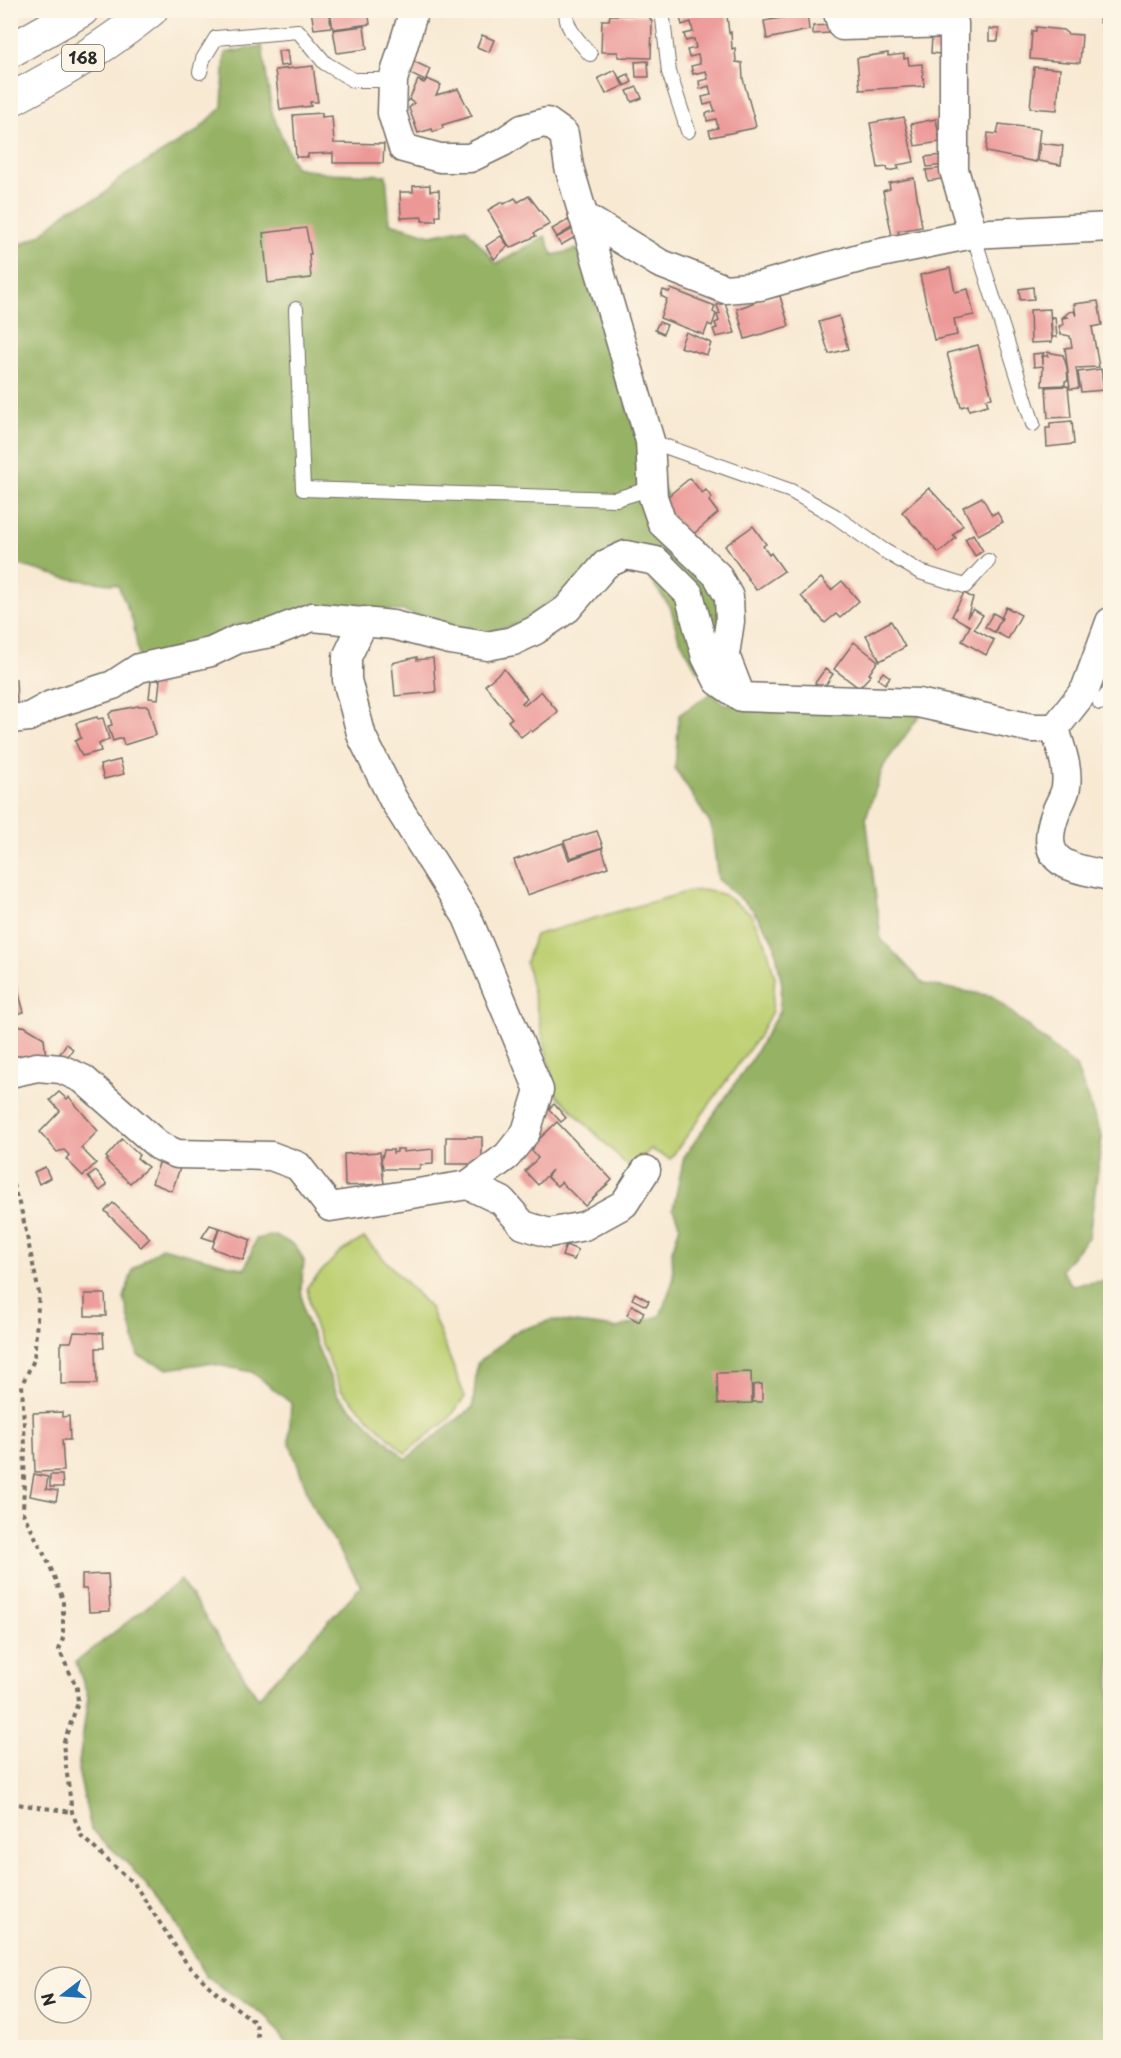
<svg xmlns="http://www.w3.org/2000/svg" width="1121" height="2058" font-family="'Playpen Sans',sans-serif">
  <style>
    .green { fill: #bed073; stroke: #747e4f; stroke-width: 1.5 }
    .forest { fill: #96b265; stroke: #606e48; stroke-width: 1.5 }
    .building { fill: #ec9897 }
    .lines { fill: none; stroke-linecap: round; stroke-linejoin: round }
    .service-casing { stroke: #736e66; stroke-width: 16 }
    .minor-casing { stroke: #736e66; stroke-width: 31 }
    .trunk-casing { stroke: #736e66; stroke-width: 35 }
    .path { stroke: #736e66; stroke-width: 4; stroke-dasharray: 4.5 4.5; stroke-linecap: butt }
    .service { stroke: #fff; stroke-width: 14 }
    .minor { stroke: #fff; stroke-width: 28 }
    .trunk { stroke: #fff; stroke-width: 33 }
    .labels { text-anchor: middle; stroke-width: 5; stroke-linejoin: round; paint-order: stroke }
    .shield { fill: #fcf5e5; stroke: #6a6863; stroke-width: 1.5 }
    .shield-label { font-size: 16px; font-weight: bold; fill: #2b2b2b }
  </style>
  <rect width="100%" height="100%" fill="#fcf5e5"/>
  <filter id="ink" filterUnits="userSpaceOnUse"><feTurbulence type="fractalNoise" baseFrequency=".0167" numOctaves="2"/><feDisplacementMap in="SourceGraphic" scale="12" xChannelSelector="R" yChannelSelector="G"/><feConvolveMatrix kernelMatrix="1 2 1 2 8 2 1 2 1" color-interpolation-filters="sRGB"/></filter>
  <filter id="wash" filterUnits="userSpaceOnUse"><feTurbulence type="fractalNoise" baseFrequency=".008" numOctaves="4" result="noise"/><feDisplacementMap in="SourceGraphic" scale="24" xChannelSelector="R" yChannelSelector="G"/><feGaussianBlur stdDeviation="1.35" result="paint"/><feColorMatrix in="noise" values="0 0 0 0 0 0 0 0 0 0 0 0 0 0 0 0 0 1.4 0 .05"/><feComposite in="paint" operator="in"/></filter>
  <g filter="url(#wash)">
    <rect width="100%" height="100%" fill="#f8e9d3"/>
    <g class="green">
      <path d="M708,890L724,895L750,913L766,944L775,977L772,1011L758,1037L670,1159L650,1149L633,1171L556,1094L526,962L535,935L690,891Z"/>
      <path d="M364,1238L430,1308L465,1397L449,1419L405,1453L341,1390L313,1322L307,1287L339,1253Z"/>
    </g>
    <g class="forest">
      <path d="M262,46L272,113L295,167L325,173L386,175L390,223L431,235L466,228L497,264L545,236L553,255L578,249L640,446L717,586L722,633L698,672L678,636L671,608L630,552L573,585L519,624L475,636L404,611L312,608L271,623L235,625L202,643L139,658L133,622L118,585L65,578L16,564L11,565V249L40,235L70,209L101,197L119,179L196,132L222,107L225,53Z"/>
      <path d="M713,692L722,703L755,710L921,714L884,765L866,817L881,939L924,984L992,996L1076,1067L1102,1137L1089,1236L1061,1270L1072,1285L1110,1280V2047H288L269,2019L206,1977L170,1915L130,1866L91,1829L78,1770L88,1697L76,1662L181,1580L258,1698L361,1586L312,1505L289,1441L291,1403L252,1372L208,1363L168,1369L138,1356L124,1298L133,1269L162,1247L245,1269L256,1239L275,1235L296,1246L304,1261L301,1288L304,1315L338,1396L406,1459L473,1407L477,1364L515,1332L551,1320L617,1328L660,1316L673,1281L672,1250L680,1226L673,1209L684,1157L750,1062L779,1012L782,985L774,941L752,909L718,879L711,825L675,768L679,715Z"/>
    </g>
    <g id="blocks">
      <g class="building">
        <path d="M311,10H329L331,27L314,29Z"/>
        <path d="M330,10H368L370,24L333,29Z"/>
        <path d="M688,10H726L725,16H727L729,33L731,32L732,49L735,48L736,62L742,63L743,79L756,126L754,128L711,137L709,130L718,128L716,119L707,121L706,113L715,111L712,103L704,105L702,97L711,95L709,86L700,89L699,81L708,79L706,71L693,74L691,66L700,64L698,55L689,57L687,50L696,48L694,39L686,41L684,34L693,32L691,22L682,25L680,17L689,15Z"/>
        <path d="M764,10H804L807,13L809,30L767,39L764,21L797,15L771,19L770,16H766Z"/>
        <path d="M610,15H648L652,22L651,58L618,57V52H601L602,20H609Z"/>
        <path d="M830,25V33L813,34V26Z"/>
        <path d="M364,26L367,49L337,53L333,30Z"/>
        <path d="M1036,27L1063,30L1068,34L1082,35L1080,63L1030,59L1032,31H1036Z"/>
        <path d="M989,29H999L998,41H989Z"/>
        <path d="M482,35L494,40L489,52L477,47Z"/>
        <path d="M932,36L942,37L940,54L931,53Z"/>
        <path d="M287,50L289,65L280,66L278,51Z"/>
        <path d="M888,53V56L904,54V59L908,58L909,65L922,64L924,86L860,90L857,58Z"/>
        <path d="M411,60L430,69L425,81L406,72Z"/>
        <path d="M648,61L649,77H636L635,62Z"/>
        <path d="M313,66L318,102H310L311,106L280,110L275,70Z"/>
        <path d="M1034,67L1060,69L1057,110L1030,108Z"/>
        <path d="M615,70L623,86L606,94L598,78Z"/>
        <path d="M628,74L632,82L625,86L620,78Z"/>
        <path d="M427,79L441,85L436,95L458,89L472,116L442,125L443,128L433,132L432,129L418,133L409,108L414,103L409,100L418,80L424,83Z"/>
        <path d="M637,87L642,98L632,102L627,91Z"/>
        <path d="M322,113V117L332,116L334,143L384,144L383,163H333V153L308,154V157H296L293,115Z"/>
        <path d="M904,117L914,162L897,165L899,169L888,171L887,167L878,168L870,123Z"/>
        <path d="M936,119L940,142L915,146L911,124Z"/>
        <path d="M999,124L1040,129L1036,162L986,152L988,133L997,134Z"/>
        <path d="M1040,143L1063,146L1061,165L1038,161Z"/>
        <path d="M943,155L944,165L927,167L925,157Z"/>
        <path d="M946,168L948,178L928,181L926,170Z"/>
        <path d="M914,178L922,227L898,231L899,235L892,236L883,191L890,189L889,183Z"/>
        <path d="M430,185V191L439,190L440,216H436V221H422V217L401,218L400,192H413V186Z"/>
        <path d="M529,196L550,224L534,233L536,236L510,248L488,210L502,202L504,204L515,198L518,202Z"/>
        <path d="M568,220L573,227L557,237L552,229Z"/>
        <path d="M306,228L311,254H309L311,278L268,283L263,233Z"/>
        <path d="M573,229L577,236L561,245L556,238Z"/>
        <path d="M501,236L508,246L494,259L486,246Z"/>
        <path d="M950,268L955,292L968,289L974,315L954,319L957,335L934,340L920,275Z"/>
        <path d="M1033,287L1034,299L1020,300L1019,289Z"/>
        <path d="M671,289L715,306L713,312L716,314L712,326L708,324L704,335L660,318L667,299L661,296L663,290L669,292Z"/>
        <path d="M780,296L789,326L745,339L737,309L760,300Z"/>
        <path d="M1098,301L1102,325L1092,327L1099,367L1076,368L1079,388L1070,389L1065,348L1072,347L1070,336L1061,334L1059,326L1063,325L1062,318L1069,317H1063L1069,312L1074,311L1076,316L1074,304Z"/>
        <path d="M725,303L735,333L716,337L713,329L717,328L715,323L719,321L717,315L720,314L717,305Z"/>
        <path d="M1050,309L1052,342L1031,343L1030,310Z"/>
        <path d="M839,316L848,349L829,354L819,322Z"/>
        <path d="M1051,317H1055L1057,337H1052Z"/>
        <path d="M659,322L667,325L663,334L655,330Z"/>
        <path d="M686,332L711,343L707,355L680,347Z"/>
        <path d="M978,345L992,398L986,399L988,405L969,410L968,405L961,407L947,353Z"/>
        <path d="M1047,352L1063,355L1067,367L1068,381H1065V385L1042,386L1043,366L1034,367L1033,354L1044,353L1042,356L1043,364V356H1048Z"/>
        <path d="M1101,369L1104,390L1081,392L1078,372Z"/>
        <path d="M1068,386L1071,417L1048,418L1046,387Z"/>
        <path d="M1072,421L1074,444L1047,447L1046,428H1050V423Z"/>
        <path d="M690,478L702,493L706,490L712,498L709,501L718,513L690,537L661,502Z"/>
        <path d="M929,488L963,525L953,535L956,538L939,553L902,512Z"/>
        <path d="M982,497L992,515L997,512L1003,522L978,535L963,507Z"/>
        <path d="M753,526L766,544L763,546L769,555L771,553L784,571L756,590L725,546Z"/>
        <path d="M973,534L983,551L975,556L965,539Z"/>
        <path d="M821,578L831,590L842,581L859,601L840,618L836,614L825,623L801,596Z"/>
        <path d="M964,593L973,598L967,617L973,609L983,615L974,629L994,640L986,655L962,641L970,626L952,616Z"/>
        <path d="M1006,607L1021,615L1008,639L995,632Z"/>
        <path d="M993,613L1002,618L994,632L985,627Z"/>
        <path d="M891,621L905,647L880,661L866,635Z"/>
        <path d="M854,642L878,661L869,674L871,675L859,688L834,669Z"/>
        <path d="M417,657V660L433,658L436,692L395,696L392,663Z"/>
        <path d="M504,669L527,698L522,703L525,705L541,691L558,712L532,732L530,730L521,737L508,721L512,718L485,685Z"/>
        <path d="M825,669L833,674L823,689L815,683Z"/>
        <path d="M883,672L890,677L885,684L878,679Z"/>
        <path d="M10,679H16L17,703H10Z"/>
        <path d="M151,680H160L158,699L149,698Z"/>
        <path d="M138,706H148L156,735L124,745L122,738L113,741L108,726L112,725L109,714L113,711Z"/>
        <path d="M97,717L98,719L103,718L109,739L99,744L101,751L82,756L75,741L81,738L76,723Z"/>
        <path d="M120,760L124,774L104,779L100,765Z"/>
        <path d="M597,831L603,847L570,858L564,841Z"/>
        <path d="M563,843L569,860L602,848L608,867L527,895L514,860Z"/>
        <path d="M13,973L24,1012L10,1016V974Z"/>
        <path d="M24,1026L44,1038L46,1058L10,1062V1027Z"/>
        <path d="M66,1044L73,1049L63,1063L57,1058Z"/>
        <path d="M59,1092L67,1099L69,1097L98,1131L81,1148L96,1163L83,1176L66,1159L69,1155L64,1150L57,1152L40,1132L60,1111L50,1100Z"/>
        <path d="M554,1104L566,1118L561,1122L549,1109Z"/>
        <path d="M557,1122L612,1180L585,1206L561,1182L557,1186L547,1177L552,1170L538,1185L525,1171L538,1158L532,1151L535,1143Z"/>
        <rect x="446" y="1137" width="36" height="27"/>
        <path d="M122,1139L139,1155L137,1158L148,1167L130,1183L106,1161L108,1159L106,1157Z"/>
        <path d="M397,1149H403V1152L433,1149V1164L420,1165L419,1169H384L381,1161L384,1150H393V1153L397,1152Z"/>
        <path d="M380,1152L384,1184L345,1186L344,1154Z"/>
        <path d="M162,1155L182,1162L172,1191L152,1183Z"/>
        <path d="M45,1167L50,1178L39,1184L34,1172Z"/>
        <path d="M96,1171L107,1185L100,1191L88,1177Z"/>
        <path d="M113,1203L150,1238L141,1247L105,1211Z"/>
        <path d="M210,1225L219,1228L214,1241L202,1237Z"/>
        <path d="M220,1228L251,1240L243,1260L212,1248Z"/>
        <path d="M566,1245L578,1250L574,1260L562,1256Z"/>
        <path d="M635,1293L649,1301L646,1306L632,1299Z"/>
        <path d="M85,1294H105L106,1316H85Z"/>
        <path d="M632,1305L644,1312L639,1322L627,1315Z"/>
        <path d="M74,1332L103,1333L104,1348H96L97,1384H61V1342H71Z"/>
        <path d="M751,1372L752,1403L718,1404L717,1373Z"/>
        <path d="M762,1384V1402H753V1385Z"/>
        <path d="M62,1412V1417L69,1416L70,1440H62L64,1471L35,1472L33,1413Z"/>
        <path d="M34,1474L48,1477L46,1489L58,1491L56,1501L30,1496Z"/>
        <path d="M50,1475H62L63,1487H50Z"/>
        <path d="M108,1574L110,1611L89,1612L88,1594L86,1589H82V1575Z"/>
      </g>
    </g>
  </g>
  <g filter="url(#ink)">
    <use href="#blocks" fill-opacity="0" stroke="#736e66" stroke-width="1.5"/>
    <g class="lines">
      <g class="service-casing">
        <g id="service">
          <path d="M567,10C563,27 580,42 590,54"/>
          <path d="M662,10L669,72L688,131"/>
          <path d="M200,72L203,59L216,38L298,31L325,63L353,80H393"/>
          <path d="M973,234L1033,424"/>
          <path d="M296,309L303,489L616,499L652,488"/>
          <path d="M650,441L791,491L835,516L883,550L920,572L965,586L988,561"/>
          <path d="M1100,703L1110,691"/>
        </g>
      </g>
      <g class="minor-casing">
        <g id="minor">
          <path d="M414,10L393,80L392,113L403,148L440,158H470L503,142L522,129L547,122L564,134L569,167L650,441L653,497L662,523L717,575L729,597L730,621L725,655L737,686"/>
          <path d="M837,10L842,26L954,23V170L973,234L1110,227"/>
          <path d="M583,216L659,263L725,289L760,286L866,256L973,234"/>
          <path d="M10,719L29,717L51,705L113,685L139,668L211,652L238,639L271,633L312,617L393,625L450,640L487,646L513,641L536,630L567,609L606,564L626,555L656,561L689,594L706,657L718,681L741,697L918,703L1031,728H1055L1085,690L1110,622"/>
          <path d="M1055,728C1060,747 1069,767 1066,787C1065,795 1059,804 1056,812C1036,865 1069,867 1110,876"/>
          <path d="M10,1073L37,1067L61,1069L83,1079L159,1146L177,1154L271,1156L298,1166L330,1207L468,1185L507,1156L526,1132L539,1090L467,917L393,799L362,737L347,680V657L364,621"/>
          <path d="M468,1185L502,1201L523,1225L549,1233L584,1226L624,1204L646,1170"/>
        </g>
      </g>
      <g class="trunk-casing">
        <g id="trunk">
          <path d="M10,51L82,10"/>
          <path d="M10,100C60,74 108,45 151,10"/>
        </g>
      </g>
      <g class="path">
        <path d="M1098,10L1110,57"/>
        <path d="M10,1176L22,1213L39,1293L34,1360L22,1384L25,1447L23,1513L50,1566L63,1600V1638L59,1650L77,1688L78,1703L63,1744L72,1812L82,1837L135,1885L187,1964L213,1990L256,2023L260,2048"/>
        <path d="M10,1803L72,1812"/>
      </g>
      <use href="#service" class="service"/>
      <use href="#minor" class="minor"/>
      <use href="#trunk" class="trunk"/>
    </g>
  </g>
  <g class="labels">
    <rect class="shield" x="62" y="45" width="42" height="26" rx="4.5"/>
    <g class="shield-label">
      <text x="83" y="64">168</text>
    </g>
  </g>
  <rect width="1121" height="2058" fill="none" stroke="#fcf5e5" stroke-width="36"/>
  <g transform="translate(63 1995) rotate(253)"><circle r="28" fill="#fcf5e5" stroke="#a8a49b" stroke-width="1.5"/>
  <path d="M0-4.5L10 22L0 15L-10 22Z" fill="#1f6fb2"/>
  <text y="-9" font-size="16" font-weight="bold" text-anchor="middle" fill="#2b2b2b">N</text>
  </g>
</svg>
